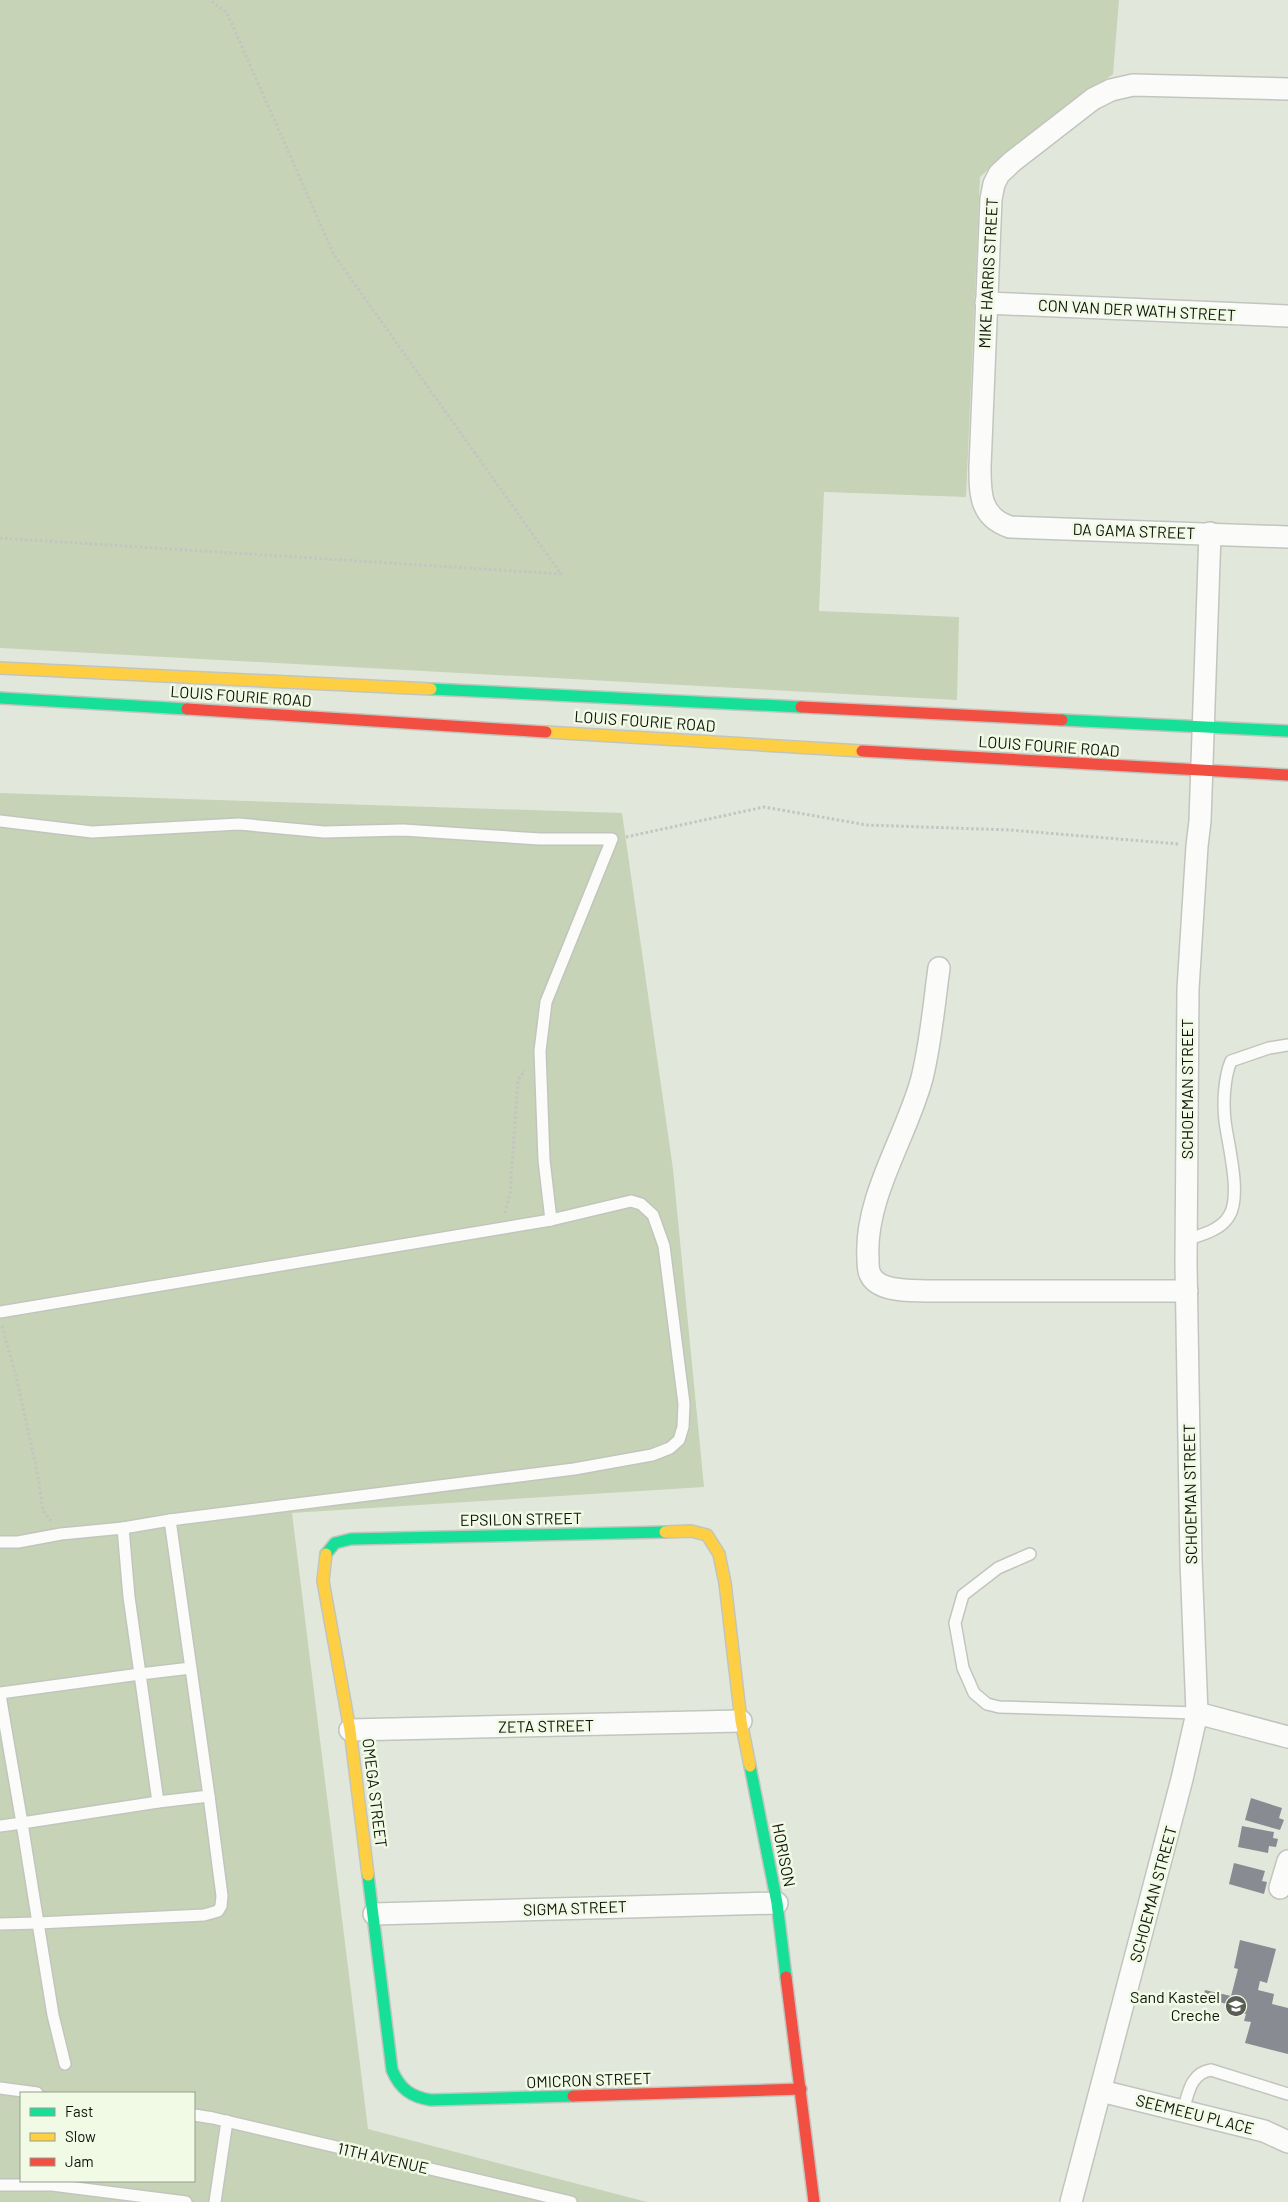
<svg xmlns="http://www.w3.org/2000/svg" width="1288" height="2202" font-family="Barlow,sans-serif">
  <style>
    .green { fill: #c6d3b6; fill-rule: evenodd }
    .building { fill: #888b92 }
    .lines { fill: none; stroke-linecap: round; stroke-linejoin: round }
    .lane-casing { stroke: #c2c5bd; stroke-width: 14 }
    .street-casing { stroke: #c2c5bd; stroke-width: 24 }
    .fast-casing { stroke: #c2c5bd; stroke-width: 14 }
    .slow-casing { stroke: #c2c5bd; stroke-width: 14 }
    .jam-casing { stroke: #c2c5bd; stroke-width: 14 }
    .path { stroke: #c3c5c1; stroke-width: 3; stroke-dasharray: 2.5 2.5; stroke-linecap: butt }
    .lane { stroke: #fbfbfa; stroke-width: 11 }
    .street { stroke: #fbfbfa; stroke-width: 21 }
    .fast { stroke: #16e098; stroke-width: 11 }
    .slow { stroke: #ffcf43; stroke-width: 11 }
    .jam { stroke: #f24e42; stroke-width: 11 }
    .labels { text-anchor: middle; stroke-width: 5; stroke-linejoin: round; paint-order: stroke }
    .street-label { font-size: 16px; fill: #10130c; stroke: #f0fae4 }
    .poi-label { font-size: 16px; fill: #10130c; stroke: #f0fae4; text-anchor: end }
  </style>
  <rect width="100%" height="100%" fill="#e2e7dc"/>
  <g class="green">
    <path d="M0,0H1119L1113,74L1011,149L980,177L966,497L824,492L819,611L959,617L957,700L0,648Z"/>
    <path d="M0,793L622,813L673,1169L704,1487L292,1513L368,2129L647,2202H0ZM21,2093H194V2181H21Z"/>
  </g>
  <g class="building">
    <path d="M1251,1798L1282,1808L1279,1818L1284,1820L1280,1830L1245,1820Z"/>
    <path d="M1242,1826L1274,1832L1273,1838L1278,1839L1276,1847L1269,1846L1268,1853L1238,1847Z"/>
    <path d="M1234,1863L1265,1871L1262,1881L1267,1882L1264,1894L1229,1884Z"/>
    <path d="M1240,1940L1276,1949L1267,1983L1260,1981L1258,1990L1274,1994L1272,2004L1288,2008V2054L1245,2043L1251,2022L1244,2021L1246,2014L1234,2011L1235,2006L1203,1998L1205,1990L1231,1996L1238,1969L1234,1968Z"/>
  </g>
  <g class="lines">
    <g class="lane-casing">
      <g id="lane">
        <path d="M0,821L92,832L239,824L324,832L403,830L540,839H612L546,1002L540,1051L544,1160L551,1220"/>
        <path d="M1186,1240C1201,1235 1221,1230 1229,1216C1242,1196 1228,1145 1225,1121C1223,1103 1224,1078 1231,1061L1269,1048L1288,1045"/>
        <path d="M0,1312L551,1220L631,1201L641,1204L653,1215L664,1246L684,1404L683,1427L679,1440L670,1448L652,1455L574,1469L170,1520L123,1528"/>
        <path d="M170,1520L209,1796L158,1802L140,1674L191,1668"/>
        <path d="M0,1542H18L61,1534L123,1528L129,1597L140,1674L0,1693"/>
        <path d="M1030,1554L998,1568L963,1595L955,1623L963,1668L974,1693L987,1704L999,1707L1197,1713"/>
        <path d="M0,1695L22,1823L0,1826"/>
        <path d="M0,1924L38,1923L22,1823L158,1802"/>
        <path d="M65,2064L53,2015L38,1923L204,1915L218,1911L221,1906L222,1896L209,1796"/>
        <path d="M0,2088L37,2093"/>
        <path d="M1183,2111C1188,2095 1190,2073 1211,2070L1288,2094"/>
        <path d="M194,2115L213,2118L571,2202"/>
        <path d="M0,2185H52L186,2202"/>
        <path d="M215,2202L227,2121"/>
      </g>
    </g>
    <g class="street-casing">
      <g id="street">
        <path d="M1288,89L1133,85L1111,90L1093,99L1013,161L999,174L994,184L991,199L980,467C980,494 980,517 1010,527L1288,537"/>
        <path d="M986,303L1288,316"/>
        <path d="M939,968C934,1004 931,1042 922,1078C907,1136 864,1197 868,1259C868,1264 868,1270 870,1274C878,1293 913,1290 929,1291H1187"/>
        <path d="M1197,1713L1288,1737"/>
        <path d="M350,1730L741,1721"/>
        <path d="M1280,1888L1288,1861"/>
        <path d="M374,1914L777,1903"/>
        <path d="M1101,2091L1264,2131L1288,2142"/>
        <path d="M1071,2202L1182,1779L1197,1713L1191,1561L1186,1263L1188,989L1197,846L1200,821L1210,533"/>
      </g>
    </g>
    <g class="fast-casing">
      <g id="fast">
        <path d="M431,689L801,707"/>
        <path d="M0,698L187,709"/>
        <path d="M1062,720L1288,731"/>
        <path d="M326,1554L335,1543L351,1539L665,1532"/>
        <path d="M750,1766L777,1903L786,1977"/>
        <path d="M368,1875L392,2070C400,2089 411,2097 431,2100L573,2096"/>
      </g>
    </g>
    <g class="slow-casing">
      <g id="slow">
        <path d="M0,668L431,689"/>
        <path d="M546,732L862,751"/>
        <path d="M665,1532L691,1531L707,1535L719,1554L725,1583L741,1721L750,1766"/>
        <path d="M326,1554L323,1581L350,1730L368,1875"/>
      </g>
    </g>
    <g class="jam-casing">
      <g id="jam">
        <path d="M801,707L1062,720"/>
        <path d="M187,709L546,732"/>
        <path d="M862,751L1288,775"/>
        <path d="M786,1977L814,2202"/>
        <path d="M573,2096L801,2089"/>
      </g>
    </g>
    <g class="path">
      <path d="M0,538L561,574L334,255L227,13L210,0"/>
      <path d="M626,837L764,807L867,825L1010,830L1179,844"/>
      <path d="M505,1213L510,1194L518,1080L525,1070"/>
      <path d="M2,1326L16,1376L38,1476L43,1511L52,1522"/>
    </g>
    <use href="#lane" class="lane"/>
    <use href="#street" class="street"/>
    <use href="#fast" class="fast"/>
    <use href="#slow" class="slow"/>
    <use href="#jam" class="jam"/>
  </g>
  <defs>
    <g id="school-disc" transform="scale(1.125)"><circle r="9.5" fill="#5a5d55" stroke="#f0fae4"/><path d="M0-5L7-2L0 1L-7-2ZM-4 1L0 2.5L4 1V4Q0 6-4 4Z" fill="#fff"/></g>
  </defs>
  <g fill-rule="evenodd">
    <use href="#school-disc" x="1236" y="2006"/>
  </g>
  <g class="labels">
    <g class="street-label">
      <text transform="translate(988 273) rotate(-87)" y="6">MIKE HARRIS STREET</text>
      <text transform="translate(1137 310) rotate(3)" y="6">CON VAN DER WATH STREET</text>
      <text transform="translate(1134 531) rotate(2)" y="6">DA GAMA STREET</text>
      <text transform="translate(241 696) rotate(4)" y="6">LOUIS FOURIE ROAD</text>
      <text transform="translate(645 721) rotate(4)" y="6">LOUIS FOURIE ROAD</text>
      <text transform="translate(1049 746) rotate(4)" y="6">LOUIS FOURIE ROAD</text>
      <text transform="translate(1187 1089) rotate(-90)" y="6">SCHOEMAN STREET</text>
      <text transform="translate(1190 1494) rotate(-91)" y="6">SCHOEMAN STREET</text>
      <text transform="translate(521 1519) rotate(-1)" y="6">EPSILON STREET</text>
      <text transform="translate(546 1726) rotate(-1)" y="6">ZETA STREET</text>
      <text transform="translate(375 1793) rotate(83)" y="6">OMEGA STREET</text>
      <text transform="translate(784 1855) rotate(79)" y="6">HORISON</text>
      <text transform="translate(1153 1894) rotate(-75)" y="6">SCHOEMAN STREET</text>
      <text transform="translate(575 1908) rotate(-2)" y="6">SIGMA STREET</text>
      <text transform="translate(589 2080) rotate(-2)" y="6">OMICRON STREET</text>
      <text transform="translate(1195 2114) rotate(14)" y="6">SEEMEEU PLACE</text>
      <text transform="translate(383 2158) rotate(13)" y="6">11TH AVENUE</text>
    </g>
    <g class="poi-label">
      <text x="1220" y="2003">Sand Kasteel<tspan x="1220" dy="18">Creche</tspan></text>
    </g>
  </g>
  <rect x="20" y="2092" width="175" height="90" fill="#f0fae4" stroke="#969e8e"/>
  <rect x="30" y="2108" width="25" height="8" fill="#16e098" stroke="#969e8e"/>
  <text x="65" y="2117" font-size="15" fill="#10130c">Fast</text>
  <rect x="30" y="2133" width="25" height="8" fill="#ffcf43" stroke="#969e8e"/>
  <text x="65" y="2142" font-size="15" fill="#10130c">Slow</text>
  <rect x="30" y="2158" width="25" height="8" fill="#f24e42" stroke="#969e8e"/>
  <text x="65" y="2167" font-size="15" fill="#10130c">Jam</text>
</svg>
